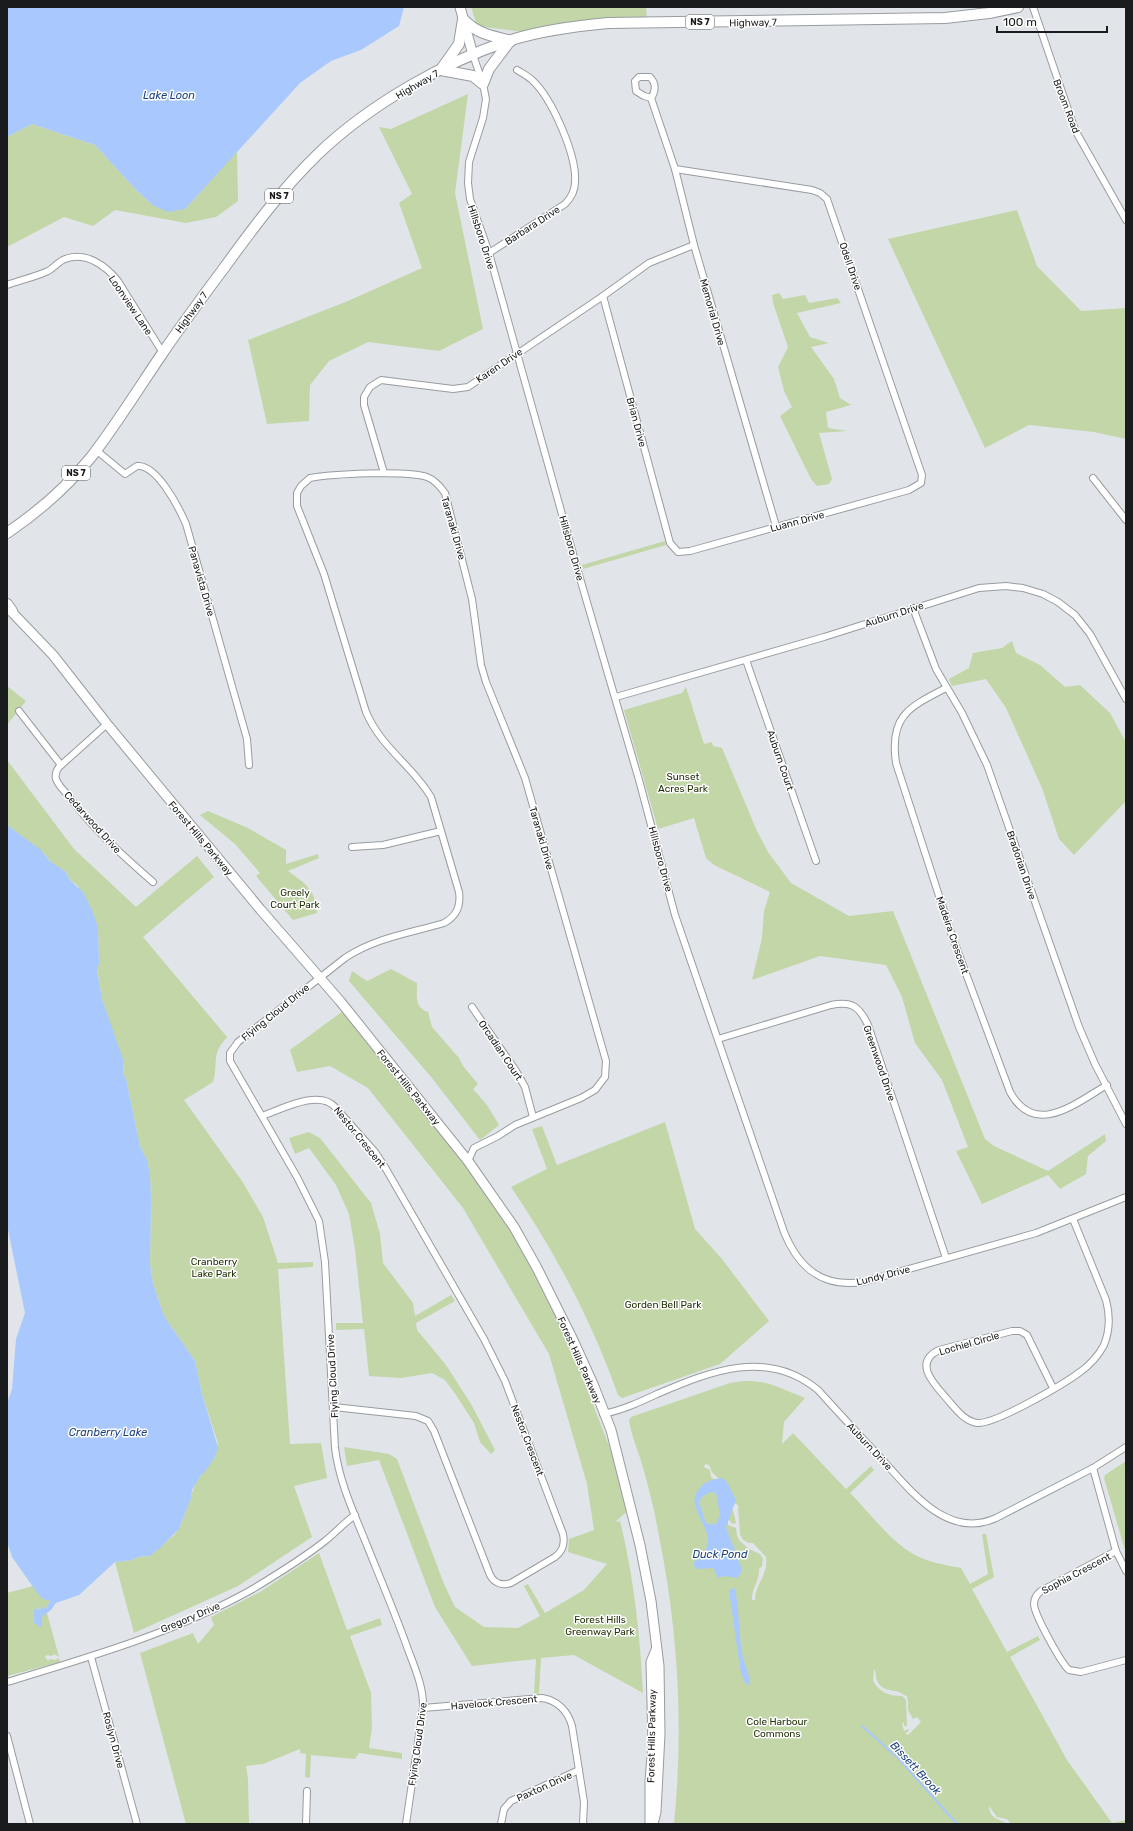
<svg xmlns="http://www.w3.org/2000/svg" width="1133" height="1831" font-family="Rubik,sans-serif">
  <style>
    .green { fill: #c2d6a8; fill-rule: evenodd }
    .water { fill: #a9c9fe; fill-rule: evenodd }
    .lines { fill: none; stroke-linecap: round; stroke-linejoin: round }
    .stream { stroke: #a9c9fe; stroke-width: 2 }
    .street-casing { stroke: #989ca0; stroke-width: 8 }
    .secondary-casing { stroke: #989ca0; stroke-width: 11 }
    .primary-casing { stroke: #989ca0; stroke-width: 12 }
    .street { stroke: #fff; stroke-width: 6 }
    .secondary { stroke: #fff; stroke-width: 9 }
    .primary { stroke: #fff; stroke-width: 10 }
    .labels { text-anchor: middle; stroke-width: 3; stroke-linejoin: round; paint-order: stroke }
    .shield { fill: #fff; stroke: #5e5f60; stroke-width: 1 }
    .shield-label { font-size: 9px; font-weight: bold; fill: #191b1c }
    .street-label { font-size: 10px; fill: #191b1c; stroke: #fff }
    .park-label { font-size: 10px; fill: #233207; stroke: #fff }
    .water-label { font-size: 11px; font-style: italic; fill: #1b407d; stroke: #fff }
  </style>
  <rect width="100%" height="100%" fill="#e1e5e9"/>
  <g class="green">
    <path d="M471,7H646L647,22L530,33L477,26Z"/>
    <path d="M468,94L455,193L483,329L439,351L368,342L329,361L310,385L309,421L267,424L248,340L348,301L422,268L399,203L412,194L379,127L391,129Z"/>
    <path d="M32,124L95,145L137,191L154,206L185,209L237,151L238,201L216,217L186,223L115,210L93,226L64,217L7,247V137Z"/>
    <path d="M1017,210L1037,266L1081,311L1126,308V439L1094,432L1029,425L985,448L888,239Z"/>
    <path d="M779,293L783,299L805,295L809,303L837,298L841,303L797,313L810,337L829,343L811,347L834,379L840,398L851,405L826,412L828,428L847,431L819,433L832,479L829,484L817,486L811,479L780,416L792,407L784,391L778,367L788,347L773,303L772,295Z"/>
    <path d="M665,541L666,545L583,569L582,565Z"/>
    <path d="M1012,641L1016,653L1040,665L1065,687L1080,685L1110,713L1126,742V801L1074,855L1059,839L1042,788L1006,708L986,679L952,686L949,679L969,668L973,653L1002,648Z"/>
    <path d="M7,686L26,701L7,725Z"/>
    <path d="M686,687L704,744L712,742L713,746L722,748L757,831L768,852L791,883L849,916L893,911L985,1139L994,1146L1048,1171L1105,1134L1106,1141L1088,1156L1086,1174L1060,1189L1048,1175L982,1204L956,1151L968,1147L942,1080L915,1043L902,997L886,965L820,956L752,980L762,938L764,911L770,892L714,865L706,858L694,818L658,829L624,710L682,693Z"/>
    <path d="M7,760L74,849L136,907L197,856L214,877L143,937L227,1037C210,1056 219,1062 213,1082L184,1100L242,1181L263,1217L278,1263L313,1262V1267L278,1269L290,1444L321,1443L327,1478L294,1486L312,1537L238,1586L134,1633L115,1562L132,1560L138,1557L150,1556L174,1535L180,1527L196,1482L215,1457L218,1443L202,1394L195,1361L170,1325L163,1314L153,1283L150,1265L151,1200L150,1175L147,1160L140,1146L126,1079L123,1074L124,1066L102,999L97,969L99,963L98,928L78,886L69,879L66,872L50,861L43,852L7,825Z"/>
    <path d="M208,811L248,828L286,850V864L318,854L319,858L288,871C307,885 315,889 317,913L293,920L256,876L260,873L235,844L200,815Z"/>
    <path d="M391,969L417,983C417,995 414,1008 428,1012L432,1027L459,1058L463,1066L478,1084L473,1089L487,1105L499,1125L480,1140L432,1078L349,981L352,971L367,981Z"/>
    <path d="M343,1011L438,1127L504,1217L557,1311L616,1464L629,1510L615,1522L620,1521C634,1577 640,1635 643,1693L574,1655L541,1658L539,1694L534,1693L536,1659L472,1666L435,1607L379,1460L347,1466L344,1447L389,1454L397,1459L444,1584L455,1607L484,1627L518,1628L540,1616L524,1586L528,1584L545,1613L584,1590L607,1564L568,1552L569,1539L594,1530L587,1484L549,1354L463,1208L368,1088L330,1066L297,1072L290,1050Z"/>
    <path d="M665,1122L695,1229L722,1259L769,1321L720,1364L622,1398L618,1395C592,1321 555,1252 511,1187L547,1169L532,1129L542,1126L557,1165Z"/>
    <path d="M309,1132L320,1138L371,1203L380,1234L383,1263L413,1303L415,1316L451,1295L455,1301L416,1323L417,1330L446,1365L471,1404L495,1450L491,1454L480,1442L474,1423L456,1395L445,1380L432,1373L401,1378L369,1376L364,1329L336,1330V1323H363L355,1249L349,1214L336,1185L309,1148L295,1154L289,1138Z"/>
    <path d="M743,1381C770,1380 781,1389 805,1398L784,1422L782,1444L793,1433L846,1489L871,1466L874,1470L850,1493C870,1513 889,1540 913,1554C928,1562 944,1565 961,1568L970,1584L988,1574L982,1534H986L994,1577L972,1589L1007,1652L1038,1636L1040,1640L1010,1657L1067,1760L1112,1823L1126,1820V1824H1011L1007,1819L997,1817L989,1806C989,1818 999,1819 1007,1824H674C684,1726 678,1628 658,1531C654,1508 648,1484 641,1461C637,1448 631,1434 629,1420L631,1417L730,1383ZM705,1464L709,1465L712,1472L718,1478L734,1503L738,1505L740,1534L743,1540L749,1543H753L766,1557C769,1574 755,1584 755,1600H752C751,1591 760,1579 759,1569L762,1566L763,1559L760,1554L749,1549L740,1541L737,1536L736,1528L728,1525V1519L733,1524L736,1523C733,1506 725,1486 711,1477L710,1470L704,1467ZM874,1669C877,1673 875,1676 877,1680C881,1692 893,1689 901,1693C903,1694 905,1696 907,1696L908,1702V1710L913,1719L917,1717L921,1722L908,1735L905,1733L908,1732L909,1729L904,1731L902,1724L904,1722V1726H907L906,1700L902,1696C889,1696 878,1692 873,1680Z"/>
    <path d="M1126,1461V1554L1104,1478L1105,1475Z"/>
    <path d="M319,1553L347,1630L380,1618L382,1625L350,1636L371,1693L372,1728L369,1748L402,1753V1759L359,1753L355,1759L311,1755L310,1778L305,1777L306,1754L300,1753V1749L263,1764L246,1766L248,1779L249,1824H186L140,1653L193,1633L198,1644L214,1625L211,1617L260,1592Z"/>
    <path d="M33,1586L39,1595L50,1601L46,1610L43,1606L40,1610L37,1608L34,1611V1623L42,1627C40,1620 40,1616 47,1613L59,1657L54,1654L52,1656L47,1655L45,1657L48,1661L50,1659L55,1660L59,1658L60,1662L7,1676V1593Z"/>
  </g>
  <g class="water">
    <path d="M7,7H404L399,26L361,50L331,61L300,83L185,209L168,212L154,206L137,191L95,145L32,124L7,137Z"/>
    <path d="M7,825L41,850L50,861L66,872L69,879L83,892L92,910L98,927L99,963L97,970L102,999L124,1062L123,1074L126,1079L140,1146L147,1160L150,1175L151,1200L150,1265L153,1283L163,1314L170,1325L195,1361L202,1394L218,1447L215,1457L204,1473L201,1475L192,1490L191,1498L179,1529L161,1547L150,1556L138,1557L132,1560L115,1562L79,1595L56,1603L51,1610L42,1617V1628L34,1623V1610L36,1608L40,1610L43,1606L46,1609L50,1601L43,1599L38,1594L12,1557L7,1542V1403L12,1389L16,1339L25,1313L7,1225Z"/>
    <path d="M722,1478L727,1482L736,1500L726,1527L741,1567V1573L737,1578L724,1576L718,1578L713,1568L697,1569L694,1566V1562C700,1558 707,1550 708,1542C709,1524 684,1504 700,1488C706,1481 713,1479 722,1478ZM711,1492L716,1493L720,1515L716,1524H708L705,1521L699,1502L703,1496Z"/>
    <path d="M735,1588C739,1610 739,1632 742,1653C744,1664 751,1676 750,1686L744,1682L740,1668L729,1590Z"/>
  </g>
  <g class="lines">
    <path class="stream" d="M862,1726L899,1759L957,1824"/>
    <g class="street-casing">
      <g id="street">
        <path d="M1033,7L1075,130L1126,220"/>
        <path d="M473,55L483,84L486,99L483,118L469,162L468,183L470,199L489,253L577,568L639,780L675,915L784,1232C799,1269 823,1288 863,1282L1036,1233L1126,1197"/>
        <path d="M651,98L644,96L636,91L635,81L639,77H650C656,83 656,91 651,98L675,169L694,245L776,526"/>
        <path d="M489,253L565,204C571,198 575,191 575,182C577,156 552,98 532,80C528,76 522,73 517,70"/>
        <path d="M7,285C21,280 35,277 48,271C54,268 59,261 65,259C86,251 106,266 118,281L163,353"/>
        <path d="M603,296L670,543L678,552L690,551L909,490L921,483L922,475L827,199L820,193L812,190L675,169"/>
        <path d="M96,450L125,474L137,466C157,464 179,508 186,524L247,739L249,765"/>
        <path d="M384,473L364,405V397L370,387L381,380L453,389L468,387L603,296L649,263L694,245"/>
        <path d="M1093,478L1126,520"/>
        <path d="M913,608L936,669L962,713L987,765L1079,1027L1095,1064L1126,1124"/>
        <path d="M746,660L816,861"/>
        <path d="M946,688C909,707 889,716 896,763L952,936L1010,1092C1035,1138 1076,1103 1107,1085"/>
        <path d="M616,697L824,637L979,588L1006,586L1023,588L1043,594L1058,602L1075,615L1090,634L1126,699"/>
        <path d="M19,711L61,765"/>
        <path d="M107,724L59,767C56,771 55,775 56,779C58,784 63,790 67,794C91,827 123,856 153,882"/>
        <path d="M352,847L383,845L441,831"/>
        <path d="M472,1007L516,1071L525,1087L533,1117"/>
        <path d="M718,1039L831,1005C852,1001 859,1006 868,1025L946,1258"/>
        <path d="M262,1116C282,1109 319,1089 335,1107L375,1152L386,1169L484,1339L505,1381L563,1534C565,1544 563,1551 555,1557L511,1583C502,1586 494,1583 490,1575L434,1431L428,1421L416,1416L334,1407"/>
        <path d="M1053,1388L1027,1335L1020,1331H1012L939,1350C912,1363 935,1385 947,1399C955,1408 964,1421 977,1423C994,1425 1064,1384 1080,1372C1089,1366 1099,1355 1104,1345C1110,1330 1110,1315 1106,1300L1073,1219"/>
        <path d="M603,1414C623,1410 640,1402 657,1394C711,1371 767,1348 818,1390C838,1412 858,1434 878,1455C908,1487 946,1541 996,1518L1093,1468L1126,1447"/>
        <path d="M1093,1468L1116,1551L1126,1571"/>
        <path d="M1116,1551L1041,1591C1037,1594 1034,1598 1034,1604C1034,1614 1061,1663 1069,1670L1081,1672L1126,1660"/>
        <path d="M91,1657L137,1824"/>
        <path d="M7,1682C90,1657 176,1632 251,1590C276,1575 302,1559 325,1541C335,1533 344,1523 355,1515"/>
        <path d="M423,1708L542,1698C557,1700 568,1711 572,1726L584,1802L583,1824"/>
        <path d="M7,1736L30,1824"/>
        <path d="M306,1824L307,1791"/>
        <path d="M406,1824L423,1708C424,1686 413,1664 406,1644C393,1608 378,1573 364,1538C352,1509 339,1480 335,1448L325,1262L319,1221L297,1177L230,1061V1053L238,1042L345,958C374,938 411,933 444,923C457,916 461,906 459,892L431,797C412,765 382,749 366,712L324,574L297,506V493L301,486L310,478C331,474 407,470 427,477C435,480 440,486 445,493L472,599L481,665L486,682L525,778L606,1061L605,1077L595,1090L581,1098L515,1125L498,1136L474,1148L468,1161"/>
        <path d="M501,1824L504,1809L511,1801L579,1770"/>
      </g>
    </g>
    <g class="secondary-casing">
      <g id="secondary">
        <path d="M460,7L473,55"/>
        <path d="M7,607L53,655L107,724L260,909L340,1001L468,1161L514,1227L537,1268L573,1340L593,1384L611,1430L640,1545L651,1601L659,1666L660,1734L656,1812L653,1824"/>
        <path d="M650,1824V1781L653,1744L651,1662L656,1650"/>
      </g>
    </g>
    <g class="primary-casing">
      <g id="primary">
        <path d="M463,19C479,35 490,35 511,41"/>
        <path d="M442,68L459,44L463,19"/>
        <path d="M441,70L473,76L483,84L489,69L510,41"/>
        <path d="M7,533C38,512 68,486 92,456C118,422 140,386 164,351C183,323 204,295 224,268C253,228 282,189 318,154C369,105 444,62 511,40C543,30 575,26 608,23L945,18L989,13L1018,7"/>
        <path d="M7,604L12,611"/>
      </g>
    </g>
    <use href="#street" class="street"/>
    <use href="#secondary" class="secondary"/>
    <use href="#primary" class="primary"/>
  </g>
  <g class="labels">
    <g class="shield">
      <rect x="686" y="15" width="28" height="14" rx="3"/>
      <rect x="265" y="189" width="28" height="14" rx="3"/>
      <rect x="62" y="466" width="28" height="14" rx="3"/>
    </g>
    <g class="shield-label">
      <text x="700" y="25">NS 7</text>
      <text x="279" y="199">NS 7</text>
      <text x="76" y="476">NS 7</text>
    </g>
    <g class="street-label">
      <text transform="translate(753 22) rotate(-1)" y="4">Highway 7</text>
      <text transform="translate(417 84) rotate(-30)" y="4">Highway 7</text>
      <text transform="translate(1067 106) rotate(69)" y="4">Broom Road</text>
      <text transform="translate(532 225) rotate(-33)" y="4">Barbara Drive</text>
      <text transform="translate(482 237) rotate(72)" y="4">Hillsboro Drive</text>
      <text transform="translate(851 266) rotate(71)" y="4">Odell Drive</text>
      <text transform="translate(131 305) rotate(56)" y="4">Loonview Lane</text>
      <text transform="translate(191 312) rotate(-54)" y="4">Highway 7</text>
      <text transform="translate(713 312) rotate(74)" y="4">Memorial Drive</text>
      <text transform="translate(499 365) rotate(-34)" y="4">Karen Drive</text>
      <text transform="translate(637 422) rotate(75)" y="4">Brian Drive</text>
      <text transform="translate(797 521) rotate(-15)" y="4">Luann Drive</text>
      <text transform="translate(454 528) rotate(74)" y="4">Taranaki Drive</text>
      <text transform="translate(572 548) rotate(74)" y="4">Hillsboro Drive</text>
      <text transform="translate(202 581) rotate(74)" y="4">Panavista Drive</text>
      <text transform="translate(894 614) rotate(-18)" y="4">Auburn Drive</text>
      <text transform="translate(781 760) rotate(71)" y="4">Auburn Court</text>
      <text transform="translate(93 822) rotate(48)" y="4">Cedarwood Drive</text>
      <text transform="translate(201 838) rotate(50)" y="4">Forest Hills Parkway</text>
      <text transform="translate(542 838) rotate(74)" y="4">Taranaki Drive</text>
      <text transform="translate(661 859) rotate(75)" y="4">Hillsboro Drive</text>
      <text transform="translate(1022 865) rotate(71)" y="4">Bradorian Drive</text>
      <text transform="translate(953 935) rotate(71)" y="4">Madeira Crescent</text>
      <text transform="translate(275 1012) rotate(-39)" y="4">Flying Cloud Drive</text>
      <text transform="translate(501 1050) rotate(56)" y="4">Orcadian Court</text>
      <text transform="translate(880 1063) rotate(71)" y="4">Greenwood Drive</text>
      <text transform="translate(409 1087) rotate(51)" y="4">Forest Hills Parkway</text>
      <text transform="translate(360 1137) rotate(51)" y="4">Nestor Crescent</text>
      <text transform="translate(883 1275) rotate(-14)" y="4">Lundy Drive</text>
      <text transform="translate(969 1343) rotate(-16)" y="4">Lochiel Circle</text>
      <text transform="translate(580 1360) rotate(66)" y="4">Forest Hills Parkway</text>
      <text transform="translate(332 1376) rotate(-93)" y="4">Flying Cloud Drive</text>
      <text transform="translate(528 1440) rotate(69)" y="4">Nestor Crescent</text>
      <text transform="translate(870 1446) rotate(47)" y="4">Auburn Drive</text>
      <text transform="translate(1076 1573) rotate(-28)" y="4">Sophia Crescent</text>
      <text transform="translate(190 1617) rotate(-23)" y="4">Gregory Drive</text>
      <text transform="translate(494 1702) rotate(-5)" y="4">Havelock Crescent</text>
      <text transform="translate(651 1736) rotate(-89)" y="4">Forest Hills Parkway</text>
      <text transform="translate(114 1740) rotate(75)" y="4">Roslyn Drive</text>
      <text transform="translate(417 1744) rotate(-82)" y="4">Flying Cloud Drive</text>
      <text transform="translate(544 1786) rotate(-24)" y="4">Paxton Drive</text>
    </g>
    <g class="park-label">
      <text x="683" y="780">Sunset<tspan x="683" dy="12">Acres Park</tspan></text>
      <text x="295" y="896">Greely<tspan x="295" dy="12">Court Park</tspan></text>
      <text x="214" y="1265">Cranberry<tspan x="214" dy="12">Lake Park</tspan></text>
      <text x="663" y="1308">Gorden Bell Park</text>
      <text x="600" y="1623">Forest Hills<tspan x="600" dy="12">Greenway Park</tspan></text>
      <text x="777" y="1725">Cole Harbour<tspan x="777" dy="12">Commons</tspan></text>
    </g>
    <g class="water-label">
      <text x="169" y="99">Lake Loon</text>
      <text x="108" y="1436">Cranberry Lake</text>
      <text x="720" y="1558">Duck Pond</text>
      <text transform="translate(916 1768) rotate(47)" y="4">Bissett Brook</text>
    </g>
  </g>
  <rect width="1133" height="1831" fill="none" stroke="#191b1c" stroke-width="16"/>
  <path d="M997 26v6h110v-6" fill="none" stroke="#191b1c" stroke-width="2"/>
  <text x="1003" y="26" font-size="12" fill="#191b1c" stroke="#ffffff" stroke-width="3" paint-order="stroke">100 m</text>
</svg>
